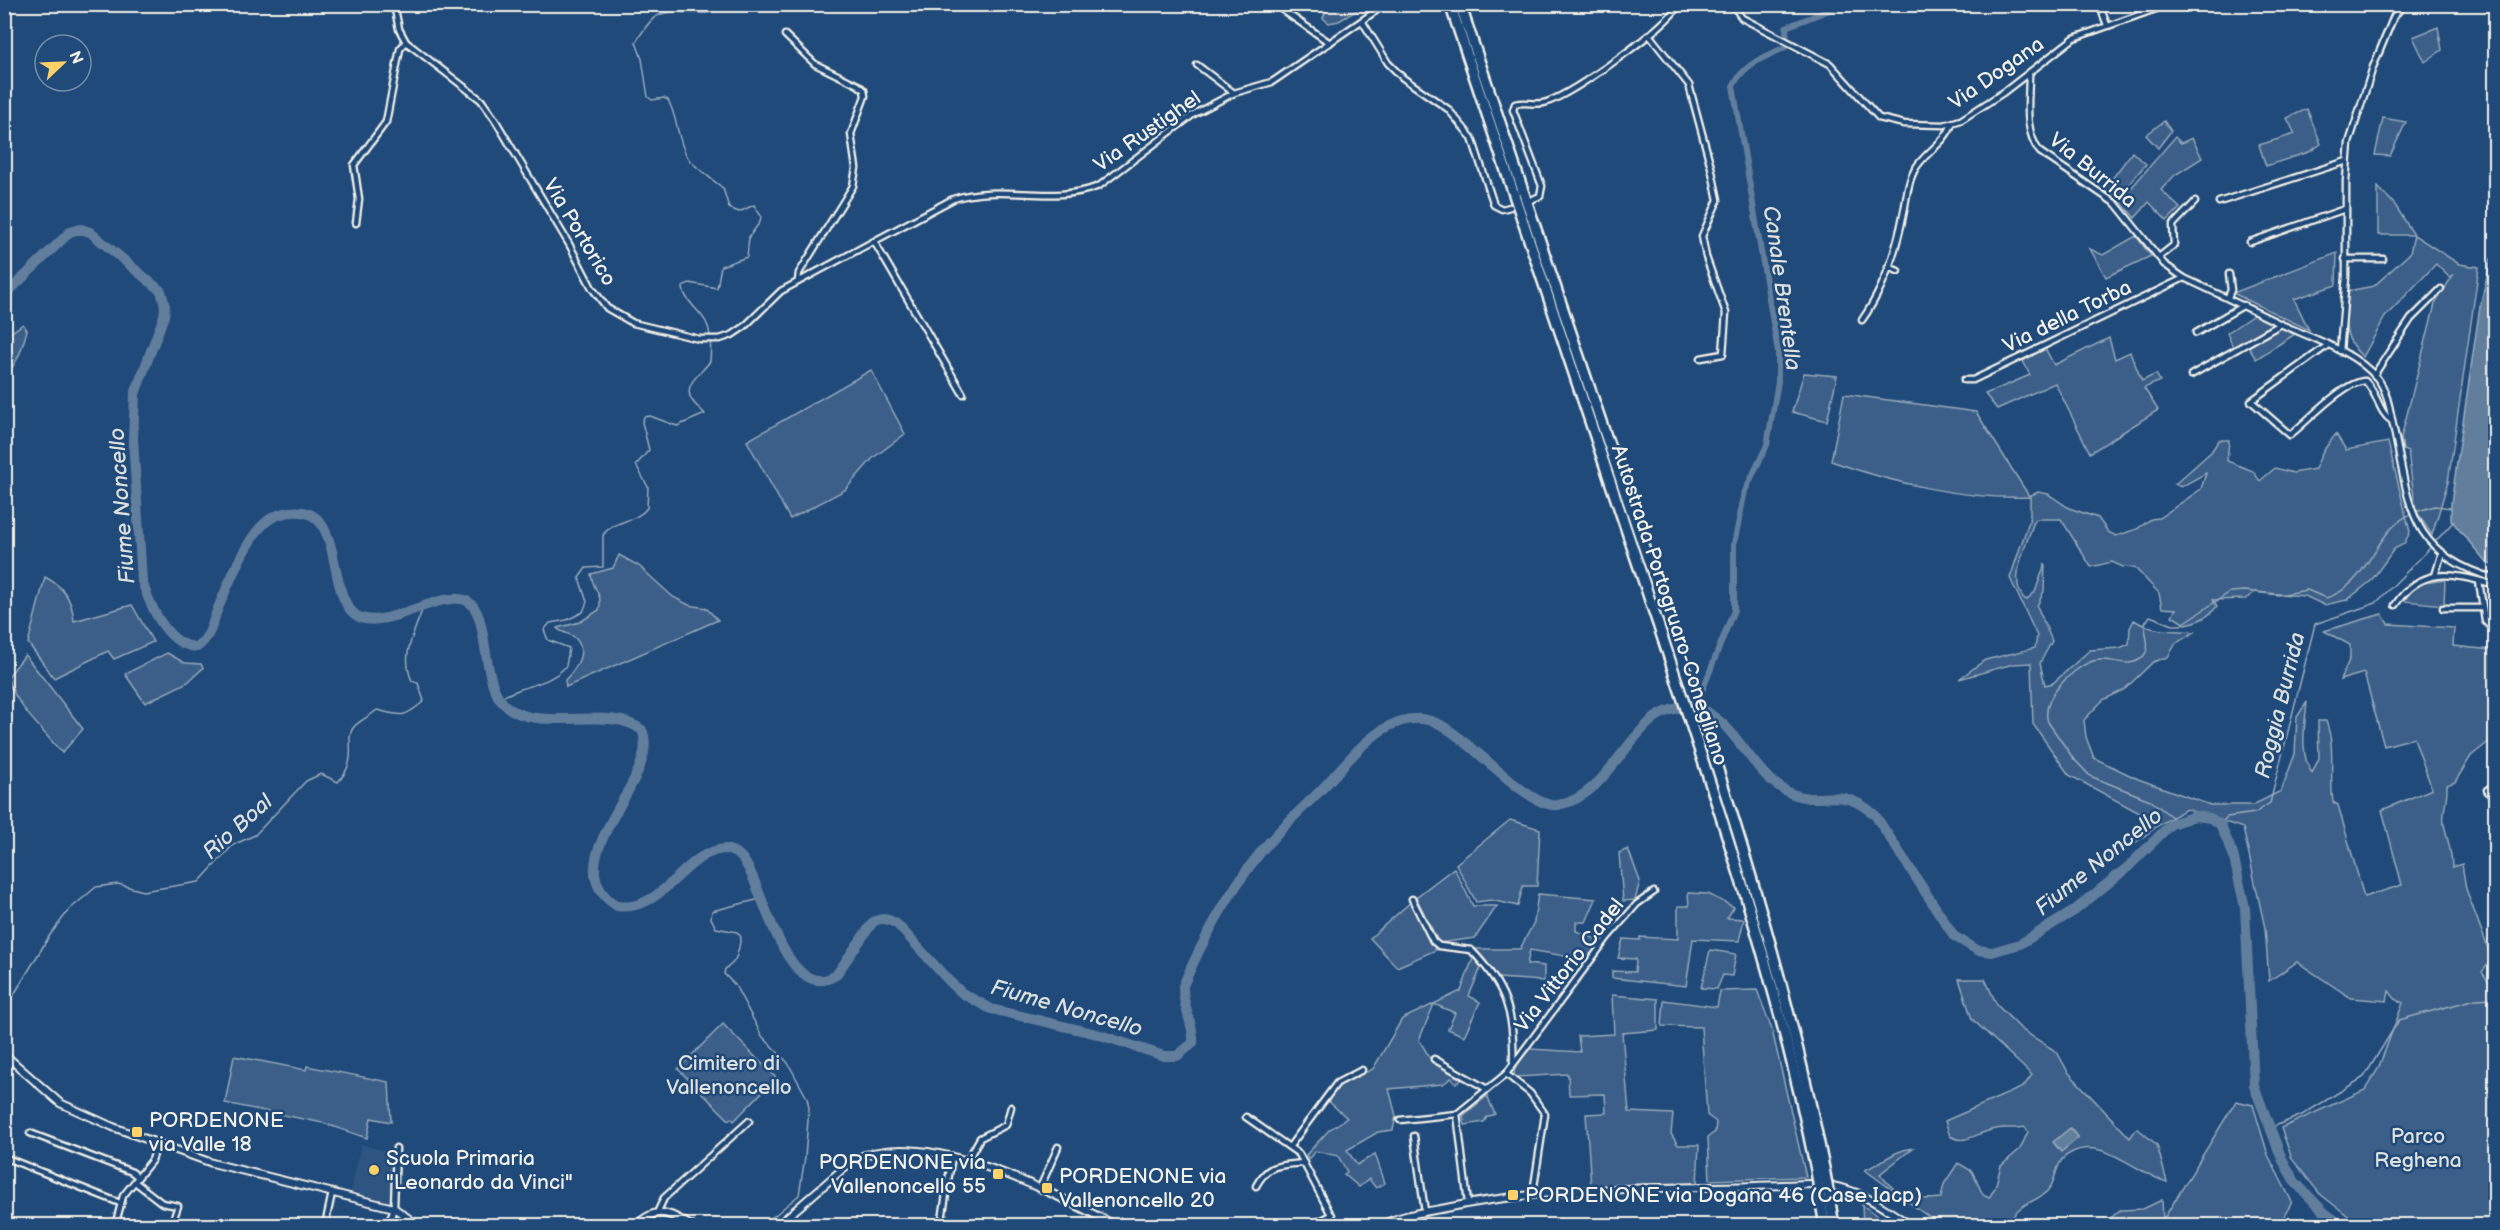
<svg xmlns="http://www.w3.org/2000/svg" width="2500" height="1230" font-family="'Balsamiq Sans',sans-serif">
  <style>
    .built { fill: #2d5581 }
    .green { fill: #3a5f88; stroke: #97a8b8; stroke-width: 1.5 }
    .water { fill: #627e9d; stroke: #9cacbb; stroke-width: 1.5 }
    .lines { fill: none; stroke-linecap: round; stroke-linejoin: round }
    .stream { stroke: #9cacbb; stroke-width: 1.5 }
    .canal { stroke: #627e9d; stroke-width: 6 }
    .river { stroke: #627e9d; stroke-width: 10 }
    .minor-casing { stroke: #f4f1e8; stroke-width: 9 }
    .tertiary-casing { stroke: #f4f1e8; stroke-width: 10 }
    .motorway-casing { stroke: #f4f1e8; stroke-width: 14 }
    .minor { stroke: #1f4a7a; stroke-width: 4.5 }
    .tertiary { stroke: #1f4a7a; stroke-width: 6 }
    .motorway { stroke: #1f4a7a; stroke-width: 9 }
    .motorway-bridge-casing { stroke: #f4f1e8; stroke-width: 14; stroke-linecap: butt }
    .motorway-bridge { stroke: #1f4a7a; stroke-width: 9 }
    .poi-dot { fill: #ffd166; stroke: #1f4a7a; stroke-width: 2 }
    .labels { text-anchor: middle; stroke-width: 5; stroke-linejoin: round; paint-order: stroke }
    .street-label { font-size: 21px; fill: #f4f1e8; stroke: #1f4a7a }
    .park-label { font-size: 21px; fill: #e1e2de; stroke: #1f4a7a }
    .poi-label { font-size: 21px; fill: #f4f1e8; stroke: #1f4a7a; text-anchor: start }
    .water-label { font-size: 22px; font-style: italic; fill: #dee0dd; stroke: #1f4a7a }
  </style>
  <rect width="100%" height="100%" fill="#1f4a7a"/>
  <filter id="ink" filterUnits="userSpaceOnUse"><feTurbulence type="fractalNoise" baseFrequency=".0167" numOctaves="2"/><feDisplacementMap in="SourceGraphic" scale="12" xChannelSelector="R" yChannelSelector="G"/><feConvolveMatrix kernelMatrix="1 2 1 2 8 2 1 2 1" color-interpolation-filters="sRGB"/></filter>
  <g filter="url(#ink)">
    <path class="built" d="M361,1144L393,1154L390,1199L387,1201L351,1191Z"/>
    <g class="green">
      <path d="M1328,5V4L1366,5L1339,21L1329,23L1323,18Z"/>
      <path d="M2438,27L2442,50L2425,62L2413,37Z"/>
      <path d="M2307,109L2321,144L2309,152L2266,166L2259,145L2295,134L2287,118Z"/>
      <path d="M2383,118L2406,122L2390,156L2375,155Z"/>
      <path d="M2164,121L2171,131L2158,148L2146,135Z"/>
      <path d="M2175,137L2181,143L2192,138L2202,158L2175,175L2161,190L2180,208L2167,221L2149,202L2135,218L2120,201Z"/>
      <path d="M2132,152L2146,164L2116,199L2103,191Z"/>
      <path d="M2378,187L2395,205L2414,235L2459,264L2479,267L2448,482L2432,535L2416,511L2408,452L2403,450L2401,438L2435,304L2453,275L2449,277L2436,264L2385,317L2363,357C2340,337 2346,319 2348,291L2374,286L2410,253L2414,235H2378Z"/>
      <path d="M2136,236L2151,256L2106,277L2090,249L2103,255Z"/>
      <path d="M2337,253L2336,285L2294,299L2309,330L2233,293Z"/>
      <path d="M2255,314L2295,334L2256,359L2245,342L2233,347L2227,333Z"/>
      <path d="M23,324L27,330C23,345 18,365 5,374V337Z"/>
      <path d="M2109,338L2115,359L2130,352L2142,381L2156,374L2160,381L2144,388L2158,410L2090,453L2055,383L1997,409L1985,394L2030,375L2023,361L2045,348L2054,365Z"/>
      <path d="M871,370L905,434L873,458L845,490L790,519L747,441Z"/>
      <path d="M1804,373L1837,376L1827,421L1792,412Z"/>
      <path d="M1844,394L1976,412L2029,496L2038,492L2048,494L2069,508L2098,518L2108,532L2116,536L2137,529L2151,519L2159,518L2201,489L2206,473L2181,487L2175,484L2211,452L2219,440H2229L2227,461L2253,471L2260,481L2275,468L2293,473L2315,469L2323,451L2336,434L2346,450L2388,442L2410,532L2404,544L2394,549L2371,581L2347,600L2324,605L2305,596L2255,592L2246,599L2213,600L2217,606C2209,617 2198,622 2185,624L2172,616L2176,609L2162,608L2159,593L2135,568L2123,567L2112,562L2091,567L2061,519H2036L2033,524C2027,544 2006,584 2026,600L2035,592L2045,564L2044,591L2037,606L2052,641L2040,663L2045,685L2053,683L2090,650L2120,648L2129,644L2130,628L2134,620C2156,634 2172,629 2195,632L2176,643L2168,657L2153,662L2124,690L2103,700L2084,720L2086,737L2094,758L2138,779L2210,805H2253L2281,791L2295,754L2297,717L2307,702C2305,723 2299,755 2312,773L2319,758L2318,721H2326C2336,748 2329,774 2333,802L2338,805L2364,897L2402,885L2382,810L2432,789L2414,738L2384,746L2364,673L2340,680L2350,658V645L2324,631L2382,614L2388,624L2454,628L2453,646L2492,650L2496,660L2495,737L2471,756L2455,782L2447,785C2448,798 2442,812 2444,824C2447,839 2452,851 2452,867L2462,864L2466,889L2492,959L2482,972L2493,988L2495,987V1225H2360L2320,1194L2292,1159L2281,1128L2365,1090L2378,1069L2403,1003L2396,1000L2389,991L2387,1001L2351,998L2297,962L2269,981L2265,928L2243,828L2186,809L2159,825L2094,874L2147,817L2069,775L2033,724L2031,663L2013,664L1959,679L1985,660L2035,648L2037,636L2010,578L2030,518V497C1966,500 1892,483 1831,461Z"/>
      <path d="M619,555L639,566L673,597L689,605L706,608L718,620L566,687L565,680C576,669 589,650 574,637C569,633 561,633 557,628L580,622L599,610C604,594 592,589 591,574L613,568Z"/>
      <path d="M45,577C64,587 72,599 74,621L132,605L153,642L114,659L108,651L54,678L28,643Z"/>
      <path d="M2445,580L2444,605L2404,601L2417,584Z"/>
      <path d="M167,653L185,663L201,664L203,668L188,682L145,703L125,674Z"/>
      <path d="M25,655L83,729L62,753C42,729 18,708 7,678Z"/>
      <path d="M1510,820L1540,829L1537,886H1523L1518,906L1491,900L1476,902L1456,864Z"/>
      <path d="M1628,849L1640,881L1635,900L1623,901L1619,853Z"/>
      <path d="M1454,868L1473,906H1497L1475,938L1439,943L1416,897Z"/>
      <path d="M1688,893L1708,894L1734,907L1727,918L1744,919L1739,941L1693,939L1686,986L1612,978V971L1635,972L1636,959L1618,958L1623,939L1640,940V937L1678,939V906H1689Z"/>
      <path d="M1538,894L1596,899L1586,922H1576V931L1601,941L1586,962L1571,957L1530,950L1527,964L1544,966V981L1497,978L1488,966L1482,965L1469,996L1480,1002L1464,1036L1448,1029L1455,1013L1434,1004L1419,1040L1433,1063L1463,1079L1456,1083L1451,1078L1443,1084L1389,1089L1396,1116L1393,1130L1378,1132L1347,1150L1357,1165L1375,1154L1385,1183L1376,1188L1369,1179L1359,1187L1344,1174L1347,1172L1338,1156L1316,1151L1308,1159L1306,1155L1329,1130L1347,1118L1327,1100L1340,1084L1373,1069L1402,1019L1461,991L1474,955L1466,949H1520L1534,922Z"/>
      <path d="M1412,901L1436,950L1397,967L1370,938Z"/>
      <path d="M1710,950L1736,954L1732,976L1723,975L1717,989L1701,988Z"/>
      <path d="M1959,979H1985L1997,1005L2022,1030L2057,1052L2068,1072L2130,1138L2137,1128L2157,1145L2167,1182C2137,1175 2103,1134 2069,1154C2055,1161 2057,1179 2049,1189C2040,1200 2028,1201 2018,1210C2014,1213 2011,1221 2008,1225L1941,1226L1865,1170C1884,1162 1892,1151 1913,1148L1880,1174C1898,1198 1912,1201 1941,1198L1944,1184L1958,1163L1972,1171L1983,1195L1989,1198L1995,1188L2001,1166L2020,1149L2028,1132L2025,1127C2015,1129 2006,1127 1996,1129C1979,1131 1966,1146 1950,1136L1945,1121L2023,1087L2032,1075L1972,1019Z"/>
      <path d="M1757,990L1772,1030L1806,1177L1710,1180L1708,1137L1715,1132L1716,1122L1707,1115L1701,1027L1662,1026L1664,1000L1717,1007L1720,991Z"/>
      <path d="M1612,995L1658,999V1030L1622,1033L1629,1112L1673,1114L1671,1134L1678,1145H1699L1697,1185L1591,1187L1586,1114L1606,1113L1605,1094L1569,1095L1568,1074L1516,1077L1514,1075L1515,1066L1530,1049L1580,1052L1578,1036L1614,1034Z"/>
      <path d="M723,1024L776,1078L734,1121L731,1118L729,1120L678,1069Z"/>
      <path d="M234,1056L306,1070L307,1066L389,1082L391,1122L371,1118L367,1138L323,1123L225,1103Z"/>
      <path d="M1487,1096L1495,1114L1487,1117L1484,1122L1465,1125L1463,1116Z"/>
      <path d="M2236,1101L2253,1105L2268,1155L2292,1202L2279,1225H2103L2120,1210L2143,1209L2162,1200L2163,1220Z"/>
      <path d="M1862,1205L1892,1225H1863Z"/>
    </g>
    <g class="water">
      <path d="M2495,256V566L2487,563L2451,520V504L2480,306L2491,259Z"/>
      <path d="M2070,1128L2078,1138L2061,1152L2053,1142Z"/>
    </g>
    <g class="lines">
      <g class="stream">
        <path d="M2415,512L2435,506L2451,508"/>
        <path d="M2435,542L2454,521"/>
        <path d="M499,699C520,685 549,686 566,666L569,648L548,640L544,630L550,623L567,620L583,612L587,602L579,578L586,568L603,567V535C614,519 636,523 647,508L648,487L636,465L649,450L642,422L644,417L650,416L677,426L705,414C702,410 697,407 694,403C679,385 703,373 710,361C711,349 712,333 706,322C700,311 683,299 683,287L689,283L717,288L721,266L747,257L749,237L760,222L761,216L754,205L739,212L729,208L723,188C714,181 695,167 688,158C677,141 678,118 668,100L664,98L652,100L648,97L642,59L636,42C641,34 649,20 657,16C678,4 707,24 724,4"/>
        <path d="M2177,821L2150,800L2090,776L2073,758L2048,722C2040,699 2072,668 2093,661C2110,655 2132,673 2145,654C2151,646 2144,632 2145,623L2150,616L2173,625H2181L2230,592L2245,591L2279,595L2307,590L2326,598C2369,586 2374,530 2411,514"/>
        <path d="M2220,824L2227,817L2255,813L2270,803L2315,624L2376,603L2432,546"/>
        <path d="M760,899L712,911L711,918L716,928L737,932L741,937C738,951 738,962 725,969L724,974L735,985L762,1036L788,1063L807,1098L809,1108L805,1157L799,1195L762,1226"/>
        <path d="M4,1011L50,935L69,910L96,887L118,884L143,891L199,882L233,845L255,835L306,781L321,774L338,782C360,758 344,741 353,728C358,721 370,716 377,710C402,716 403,719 424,701L418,683L412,681C400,654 415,633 423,607"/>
        <path d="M2270,1128L2302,1115L2364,1077L2399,1020L2476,999L2496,998"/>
      </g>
      <path class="canal" d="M1697,704L1734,610V544L1745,491L1767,445L1778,382V352L1733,86C1745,62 1765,58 1787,46L1786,27L1845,4"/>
      <path class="river" d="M4,296L70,232L81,229L90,232L161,291L165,306L164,316L135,394L133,439L142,581C150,605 167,646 197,647C211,637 212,623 218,608C230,582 250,524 278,515C351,491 321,598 359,617C385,630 439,591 465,600C492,610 478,682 506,706C538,734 608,704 642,730C664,778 548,863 617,906C665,913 684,850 726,849C732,851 738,853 742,858C763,882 785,1007 836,975L873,922C882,917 888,919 897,924L949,981L962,993L991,1009L1097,1034L1164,1056H1177L1193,1043C1195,1026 1182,1007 1183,986C1201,943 1230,890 1260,853C1277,831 1300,811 1320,791C1349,762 1388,702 1437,723C1470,738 1529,810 1558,805C1601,798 1621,746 1651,721C1663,710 1681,707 1697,704C1706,712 1718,718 1726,727C1746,748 1762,780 1790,793C1823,808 1837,782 1875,815L1954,936L1977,950L1992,952L2020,944L2074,911L2128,867L2171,824L2195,816L2210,818L2220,824L2233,854L2245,908L2254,1086L2282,1159L2295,1182L2325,1213L2343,1226"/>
      <g class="minor-casing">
        <g id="minor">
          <path d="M394,4L399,29L406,42L481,100L494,118L569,244L592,288L607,308L633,323L699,339H720L732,335L744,327L781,291L953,199C1001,183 1052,205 1099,186L1194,114L1234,93L1272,82L1386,4"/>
          <path d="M1274,4L1330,43"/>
          <path d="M1732,4L1742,18L1830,64L1879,118L1904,124L1944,125L1961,120L2004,92L2074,38L2170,4"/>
          <path d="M2099,4L2107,25"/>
          <path d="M1362,21L1388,63L1403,78L1448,109L1472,138L1494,205L1502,209L1510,207"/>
          <path d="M785,35L815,64L858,85L864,90L865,96L851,134L856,168L853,186L799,273L798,281"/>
          <path d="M1650,36L1689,85L1711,167L1718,200L1702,236L1706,257L1726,313L1723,354L1701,358"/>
          <path d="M1197,65L1234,93"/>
          <path d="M2029,74C2029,101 2023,130 2040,152L2116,204L2164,264L2184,278C2217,293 2249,309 2283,325C2314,339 2354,351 2377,378C2387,390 2390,410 2393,425C2410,503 2406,553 2496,579"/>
          <path d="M1531,200L1540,196L1542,186L1513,110L1515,104C1525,101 1537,106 1547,102C1575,92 1664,29 1680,4"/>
          <path d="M2219,202L2347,161"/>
          <path d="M356,223L359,199L354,165L386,122L400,49L406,42"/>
          <path d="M2250,242L2345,209"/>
          <path d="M875,243L963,394"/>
          <path d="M2159,257L2174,245L2173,225L2195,202"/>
          <path d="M2345,259H2383"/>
          <path d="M1888,267L1898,271"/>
          <path d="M2228,297L2231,290L2229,274"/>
          <path d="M1862,320C1884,289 1897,248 1904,211C1907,197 1907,184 1914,171C1923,153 1945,144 1952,124"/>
          <path d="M2196,333L2244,305"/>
          <path d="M2328,345L2251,401L2290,435C2308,421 2343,382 2365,381C2378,393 2378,412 2392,421"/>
          <path d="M2340,351L2346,277V181L2349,143L2373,67L2394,16L2405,4"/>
          <path d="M2191,375L2281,324"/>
          <path d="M2374,375L2411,319L2441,289"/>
          <path d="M1964,380H1973L2184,278"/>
          <path d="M2435,576L2442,552"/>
          <path d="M2479,581L2485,621L2496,633"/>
          <path d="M2395,605C2422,564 2454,574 2496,585"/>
          <path d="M2443,608H2483"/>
          <path d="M2496,784L2487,790L2496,802"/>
          <path d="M2493,892L2496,890"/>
          <path d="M1412,899L1433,941L1439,946L1471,950C1505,985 1515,1013 1513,1061"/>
          <path d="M1434,1059L1487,1089"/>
          <path d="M1506,1074L1530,1093L1545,1114L1533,1193"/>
          <path d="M1457,1114L1468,1203"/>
          <path d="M1246,1117L1299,1154L1337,1226"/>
          <path d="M1400,1120L1457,1114L1506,1074L1608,937L1637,904L1654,892"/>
          <path d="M30,1133L132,1172L138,1177"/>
          <path d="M1414,1136L1425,1212"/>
          <path d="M1290,1146L1337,1083L1362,1070"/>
          <path d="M4,1157L120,1203"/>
          <path d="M967,1161L980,1138L1006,1125L1011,1107"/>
          <path d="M135,1182L162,1203L178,1206L171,1226"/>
          <path d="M1256,1186C1269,1162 1280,1166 1304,1163"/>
          <path d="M1040,1188L1058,1147"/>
          <path d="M658,1211L664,1198L749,1121"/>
          <path d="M115,1226L123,1196L152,1160L158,1143"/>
          <path d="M325,1226L332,1193"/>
          <path d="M388,1226L394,1208L396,1148"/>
          <path d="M941,1226L952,1156"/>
          <path d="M1309,1226L1332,1215"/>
        </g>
      </g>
      <g class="tertiary-casing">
        <g id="tertiary">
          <path d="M4,1054L60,1103L113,1127L212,1163L394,1208L419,1226"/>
          <path d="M635,1226C659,1204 667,1213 692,1226"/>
          <path d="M777,1226L853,1160C924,1124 1052,1193 1117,1226"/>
          <path d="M1380,1226C1400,1215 1424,1212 1446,1208C1563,1183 1688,1190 1808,1184C1855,1184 1874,1202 1912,1226"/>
        </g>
      </g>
      <g class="motorway-casing">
        <g id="motorway">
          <path d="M1450,4C1521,216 1593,428 1663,639C1721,815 1780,989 1816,1170"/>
          <path d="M1460,4C1518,177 1576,349 1635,521C1708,735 1780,946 1824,1168"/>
          <path d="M1829,1196L1834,1226"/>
          <path d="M1820,1197L1825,1226"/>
        </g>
      </g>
      <use href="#minor" class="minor"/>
      <use href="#tertiary" class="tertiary"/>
      <use href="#motorway" class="motorway"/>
      <g class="motorway-bridge-casing">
        <g id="motorway-bridge">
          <path d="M1824,1168L1829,1196"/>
          <path d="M1816,1170L1820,1197"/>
        </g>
      </g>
      <use href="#motorway-bridge" class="motorway-bridge"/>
    </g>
  </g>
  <g class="poi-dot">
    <rect x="131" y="1126" width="12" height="12" rx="3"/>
    <circle cx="374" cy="1170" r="6"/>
    <rect x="992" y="1168" width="12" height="12" rx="3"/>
    <rect x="1041" y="1182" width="12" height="12" rx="3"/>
    <rect x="1507" y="1189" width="12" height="12" rx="3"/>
  </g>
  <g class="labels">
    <g class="street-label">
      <text transform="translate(1996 73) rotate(-35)" y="7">Via Dogana</text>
      <text transform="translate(1147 131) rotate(-35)" y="7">Via Rustighel</text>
      <text transform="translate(2093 170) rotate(39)" y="7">Via Burrida</text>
      <text transform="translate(580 232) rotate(59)" y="7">Via Portorico</text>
      <text transform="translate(2067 316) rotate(-26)" y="7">Via della Torba</text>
      <text transform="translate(1670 605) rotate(72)" y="7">Autostrada Portogruaro-Conegliano</text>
      <text transform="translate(1569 965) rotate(-52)" y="7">Via Vittorio Cadel</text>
    </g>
    <g class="park-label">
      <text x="729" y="1070">Cimitero di<tspan x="729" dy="24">Vallenoncello</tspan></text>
      <text x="2418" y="1143">Parco<tspan x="2418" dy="24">Reghena</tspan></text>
    </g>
    <g class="poi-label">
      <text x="149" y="1127">PORDENONE<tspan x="149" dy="24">via Valle 18</tspan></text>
      <text x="386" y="1165">Scuola Primaria<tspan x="386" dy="24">"Leonardo da Vinci"</tspan></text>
      <text x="986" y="1169" text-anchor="end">PORDENONE via<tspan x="986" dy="24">Vallenoncello 55</tspan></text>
      <text x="1059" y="1183">PORDENONE via<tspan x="1059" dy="24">Vallenoncello 20</tspan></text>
      <text x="1525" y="1202">PORDENONE via Dogana 46 (Case Iacp)</text>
    </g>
    <g class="water-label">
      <text transform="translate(1783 288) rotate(82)" y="8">Canale Brentella</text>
      <text transform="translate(121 506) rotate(-94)" y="8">Fiume Noncello</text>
      <text transform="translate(2279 705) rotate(-76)" y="8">Roggia Burrida</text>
      <text transform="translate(237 826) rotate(-42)" y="8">Rio Boal</text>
      <text transform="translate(2098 861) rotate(-39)" y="8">Fiume Noncello</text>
      <text transform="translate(1067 1007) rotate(16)" y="8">Fiume Noncello</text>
    </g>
  </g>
  <rect width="2500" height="1230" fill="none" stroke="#1f4a7a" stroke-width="24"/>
  <rect x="12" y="12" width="2476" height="1206" fill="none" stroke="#f4f1e8" stroke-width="2" filter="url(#ink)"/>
  <g transform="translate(63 63) rotate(67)"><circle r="28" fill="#1f4a7a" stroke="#748da6" stroke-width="1.5"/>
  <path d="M0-4.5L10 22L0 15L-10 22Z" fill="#ffd166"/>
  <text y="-9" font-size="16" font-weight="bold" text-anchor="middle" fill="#f4f1e8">N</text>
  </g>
</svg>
